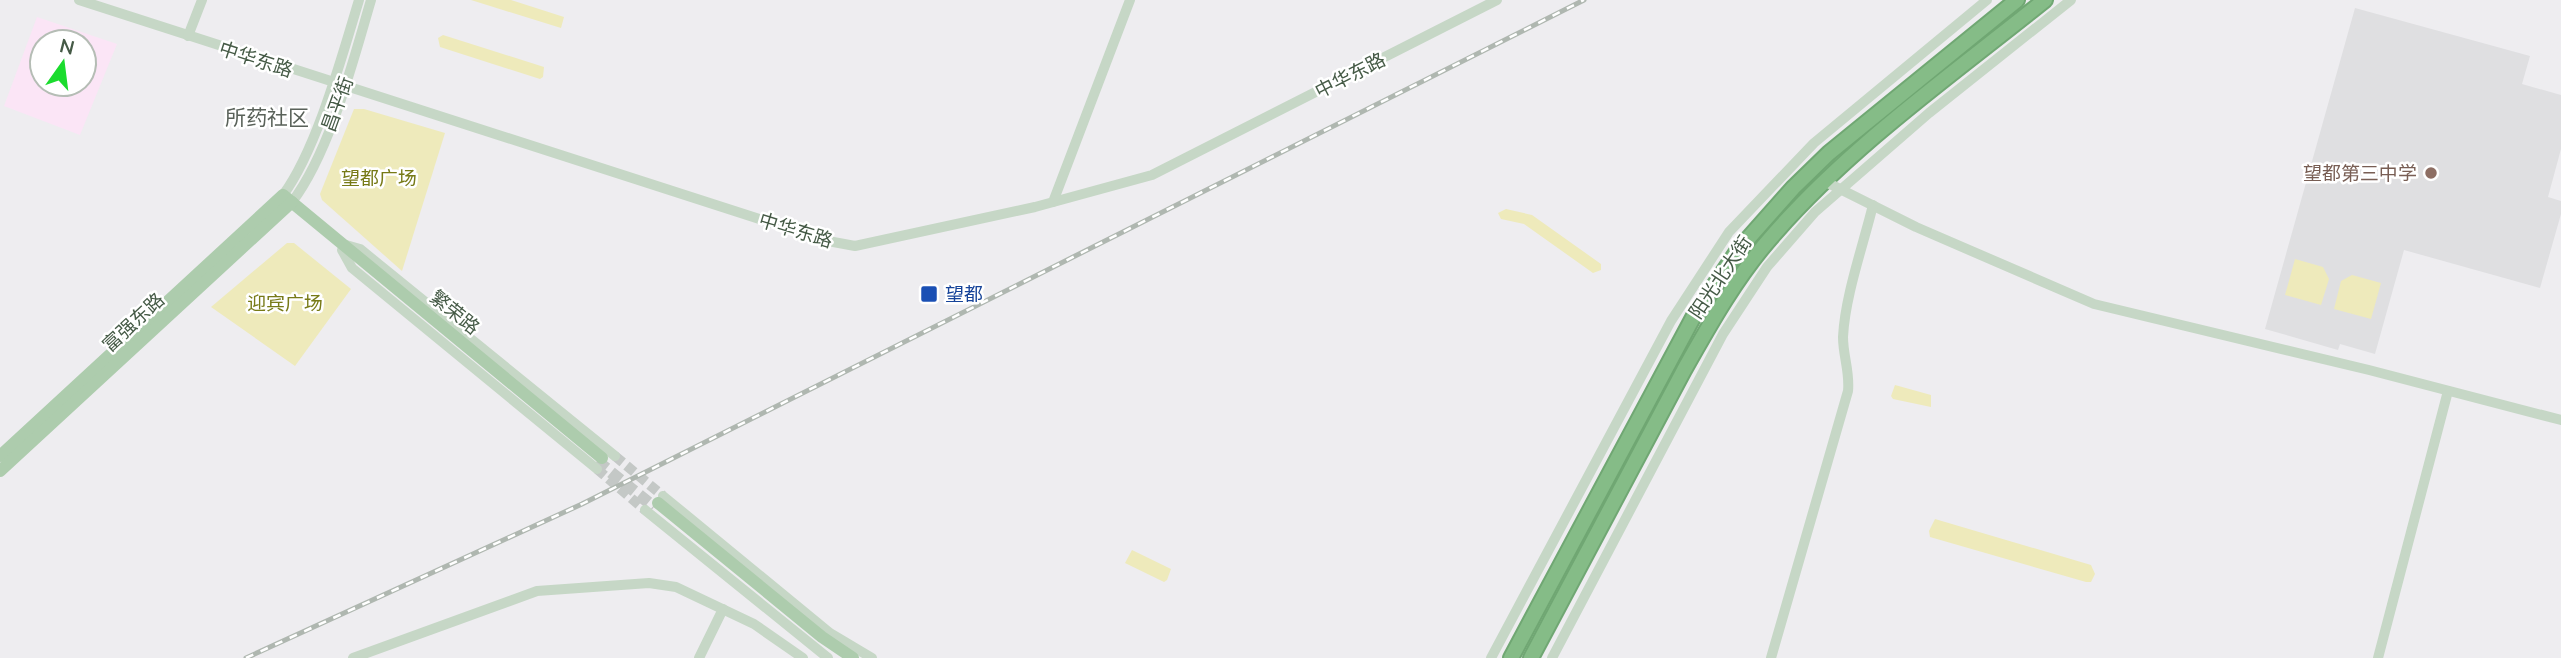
<svg xmlns="http://www.w3.org/2000/svg" width="2561" height="658" font-family="Mulish,'Noto Sans SC',sans-serif">
  <style>
    .commercial { fill: #fbe5f6; fill-rule: evenodd }
    .education { fill: #dfdfe1 }
    .green { fill: #eeeabb }
    .lines { fill: none; stroke-linecap: round; stroke-linejoin: round }
    .minor-tunnel { stroke: #c4c8c6; stroke-width: 10; stroke-dasharray: 10 5; stroke-linecap: butt }
    .major-tunnel { stroke: #c4c8c6; stroke-width: 12; stroke-dasharray: 12 6; stroke-linecap: butt }
    .highway-casing { stroke: #70a773; stroke-width: 18 }
    .minor { stroke: #c6d7c6; stroke-width: 10 }
    .major { stroke: #adccad; stroke-width: 12 }
    .highway { stroke: #85bc87; stroke-width: 14 }
    .rail-casing { stroke: #afb7b0; stroke-width: 5 }
    .rail { stroke: #fff; stroke-width: 2.5; stroke-dasharray: 8; stroke-linecap: butt }
    .education-dot { fill: #8d6e63; stroke: #fff; stroke-width: 2.5 }
    .transit-dot { fill: #1a4fb4; stroke: #fff; stroke-width: 2.5 }
    .labels { text-anchor: middle; stroke-width: 5; stroke-linejoin: round; paint-order: stroke }
    .street-label { font-size: 19px; fill: #455a46; stroke: #fff }
    .education-label { font-size: 19px; fill: #785e54; stroke: #fff; text-anchor: end }
    .park-label { font-size: 19px; fill: #777a17; stroke: #fff }
    .transit-label { font-size: 19px; fill: #164399; stroke: #fff; text-anchor: start }
    .neighbourhood-label { font-size: 21px; fill: #5a625a; stroke: #fff }
  </style>
  <rect width="100%" height="100%" fill="#eeedf0"/>
  <path class="commercial" d="M37,17L117,44L80,135L4,106ZM42,42H84V84H42Z"/>
  <path class="education" d="M2355,8L2530,56L2522,84L2561,95V149L2548,197L2561,201V214L2540,288L2404,250L2375,354L2340,344L2338,350L2265,329Z"/>
  <g class="green">
    <path d="M471,0H511L564,17L561,28Z"/>
    <path d="M443,35L544,67L543,77L540,79L440,47L438,38Z"/>
    <path d="M354,109H364L445,133L402,271L322,200L320,194Z"/>
    <path d="M1506,209L1532,215L1601,264V270L1593,273L1524,224L1501,219L1498,213Z"/>
    <path d="M287,243H294L351,289L295,366L211,307Z"/>
    <path d="M2295,259L2323,267L2329,279L2321,305L2285,295Z"/>
    <path d="M2352,275L2381,283L2371,319L2334,309L2341,281Z"/>
    <path d="M1895,385L1931,395V407L1893,399L1891,396Z"/>
    <path d="M1935,519L2091,565L2095,574L2091,582H2086L1930,537L1929,531Z"/>
    <path d="M1132,550L1171,569L1167,580L1164,582L1125,563Z"/>
  </g>
  <g class="lines">
    <g class="minor-tunnel">
      <path d="M615,456L663,496"/>
      <path d="M597,469L645,510"/>
    </g>
    <path class="major-tunnel" d="M597,461L654,507"/>
    <g class="highway-casing">
      <g id="highway">
        <path d="M1511,658L1695,314L1738,250L1793,188L1829,153L2017,0"/>
        <path d="M1531,658L1684,370C1711,322 1738,274 1775,233C1853,144 1953,74 2045,0"/>
      </g>
    </g>
    <g class="minor">
      <path d="M79,0L828,241L855,246L1035,207L1152,175L1497,0"/>
      <path d="M188,36L202,0"/>
      <path d="M1824,181L1916,227L2094,304L2369,370L2561,420"/>
      <path d="M283,195C317,149 342,56 359,0"/>
      <path d="M292,202C330,152 353,61 371,0"/>
      <path d="M1053,202L1130,0"/>
      <path d="M346,245L360,249L615,456"/>
      <path d="M342,250L352,268L597,469"/>
      <path d="M663,496L830,633L872,658"/>
      <path d="M645,510L828,658"/>
      <path d="M353,658L537,591L649,583L676,587L754,624L803,658"/>
      <path d="M699,658L723,609"/>
      <path d="M1491,658L1671,321L1729,232L1814,143L1987,0"/>
      <path d="M1552,658L1723,334L1767,267L1815,212L1929,113L2071,0"/>
      <path d="M1771,658L1848,391C1850,372 1843,356 1843,337C1845,296 1863,246 1873,205"/>
      <path d="M2378,658L2448,391"/>
    </g>
    <g class="major">
      <path d="M0,456L283,195L602,458"/>
      <path d="M0,471L292,202"/>
      <path d="M658,503L822,637L853,658"/>
    </g>
    <use href="#highway" class="highway"/>
    <g class="rail-casing">
      <path id="rail" d="M246,658L582,504L1584,0"/>
    </g>
    <use href="#rail" class="rail"/>
  </g>
  <circle class="education-dot" cx="2431" cy="173" r="7"/>
  <rect class="transit-dot" x="920" y="285" width="18" height="18" rx="3.5"/>
  <g class="labels">
    <g class="street-label">
      <text transform="translate(256 59) rotate(18)" y="7">中华东路</text>
      <text transform="translate(1350 75) rotate(-27)" y="7">中华东路</text>
      <text transform="translate(337 104) rotate(-70)" y="7">昌平街</text>
      <text transform="translate(796 230) rotate(17)" y="7">中华东路</text>
      <text transform="translate(1720 277) rotate(-56)" y="7">阳光北大街</text>
      <text transform="translate(455 312) rotate(39)" y="7">繁荣路</text>
      <text transform="translate(133 322) rotate(-43)" y="7">富强东路</text>
    </g>
    <g class="education-label">
      <text x="2417" y="180">望都第三中学</text>
    </g>
    <g class="park-label">
      <text x="379" y="185">望都广场</text>
      <text x="285" y="310">迎宾广场</text>
    </g>
    <g class="transit-label">
      <text x="945" y="301">望都</text>
    </g>
    <g class="neighbourhood-label">
      <text x="267" y="125">所药社区</text>
    </g>
  </g>
  <g transform="translate(63 63) rotate(14)"><circle r="33" fill="#ffffff" stroke="#b5bdb5" stroke-width="2"/>
  <path d="M0-5L12 26L0 18L-12 26Z" fill="#1bdc2e"/>
  <text y="-10" font-size="19" font-weight="bold" text-anchor="middle" fill="#455a46">N</text>
  </g>
</svg>
